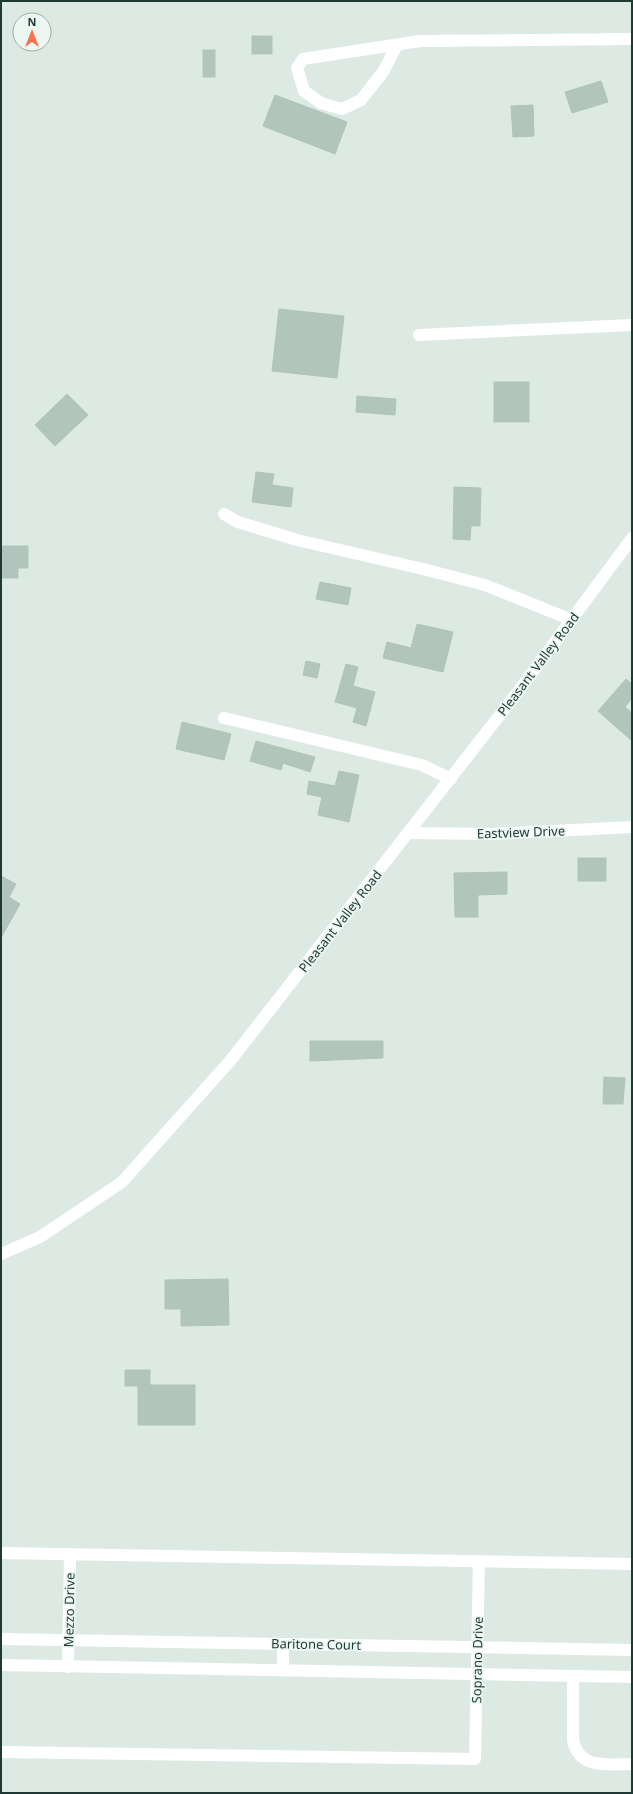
<svg xmlns="http://www.w3.org/2000/svg" width="633" height="1794" font-family="'Noto Sans',sans-serif">
  <style>
    .building { fill: #b2c5bd; stroke: #afc4bb }
    .lines { fill: none; stroke-linecap: round; stroke-linejoin: round }
    .minor { stroke: #fff; stroke-width: 12 }
    .labels { text-anchor: middle; stroke-width: 3.5; stroke-linejoin: round; paint-order: stroke }
    .street-label { font-size: 13px; fill: #1e3a32; stroke: #edf7f2 }
  </style>
  <rect width="100%" height="100%" fill="#ddeae4"/>
  <g class="building">
    <rect x="252" y="36" width="20" height="18"/>
    <rect x="203" y="50" width="12" height="27"/>
    <path d="M601,81L608,102L572,113L565,92Z"/>
    <path d="M275,95L347,122L335,154L263,126Z"/>
    <path d="M533,105L534,136L513,137L511,106Z"/>
    <path d="M279,309L344,316L337,378L272,371Z"/>
    <rect x="494" y="382" width="35" height="40"/>
    <path d="M67,394L88,415L55,446L35,425Z"/>
    <path d="M357,396L396,399L395,415L356,412Z"/>
    <path d="M256,472L274,474L272,485L293,488L291,507L252,502Z"/>
    <path d="M454,487L481,488L480,526H471L470,540L453,539Z"/>
    <path d="M1,546H28V568H18V578H1Z"/>
    <path d="M320,582L351,588L348,605L316,599Z"/>
    <path d="M417,624L453,632L443,672L383,658L387,642L411,648Z"/>
    <path d="M306,661L320,664L317,678L303,675Z"/>
    <path d="M346,664L358,667L353,686L375,692L366,726L353,722L357,708L335,702Z"/>
    <path d="M626,679L632,684V698L625,707L632,713V741L598,711Z"/>
    <path d="M182,722L231,734L224,760L176,749Z"/>
    <path d="M256,741L315,757L310,772L283,763L281,770L250,761Z"/>
    <path d="M339,771L359,775L349,822L318,815L322,797L307,794L309,781L335,786Z"/>
    <rect x="578" y="858" width="28" height="23"/>
    <path d="M507,872V894L478,895V917H455L454,873Z"/>
    <path d="M1,876L16,884L9,897L20,904L1,938Z"/>
    <path d="M310,1041H383V1058L310,1061Z"/>
    <path d="M604,1077L625,1078L623,1104H603Z"/>
    <path d="M228,1279L229,1325L181,1326V1309H165V1280Z"/>
    <path d="M125,1370H150V1385H195V1425H138V1386H125Z"/>
  </g>
  <g class="lines">
    <g class="minor">
      <path d="M397,45L383,72L361,100L342,109L321,103L304,91L297,68L303,59L420,41L632,39"/>
      <path d="M419,335L632,325"/>
      <path d="M224,514L238,522L297,540L423,569L485,585L572,620"/>
      <path d="M224,718L422,765L451,779"/>
      <path d="M409,833L492,834L632,827"/>
      <path d="M1,1254L40,1237L122,1182L230,1061L517,693L632,538"/>
      <path d="M1,1553L632,1564"/>
      <path d="M1,1639L632,1650"/>
      <path d="M1,1665L632,1677"/>
      <path d="M68,1667L70,1554"/>
      <path d="M283,1670V1644"/>
      <path d="M573,1676V1740C579,1770 608,1764 632,1764"/>
      <path d="M1,1752L475,1759L479,1561"/>
    </g>
  </g>
  <g class="labels">
    <g class="street-label">
      <text transform="translate(538 664) rotate(-53)" y="5">Pleasant Valley Road</text>
      <text transform="translate(521 832) rotate(-2)" y="5">Eastview Drive</text>
      <text transform="translate(340 921) rotate(-52)" y="5">Pleasant Valley Road</text>
      <text transform="translate(69 1610) rotate(-89)" y="5">Mezzo Drive</text>
      <text transform="translate(316 1644) rotate(1)" y="5">Baritone Court</text>
      <text transform="translate(477 1660) rotate(-89)" y="5">Soprano Drive</text>
    </g>
  </g>
  <rect width="633" height="1794" fill="none" stroke="#1e3a32" stroke-width="4"/>
  <g transform="translate(32 32)"><circle r="19" fill="#edf7f2" stroke="#9aaba5"/>
  <path d="M0-3L7 15L0 10L-7 15Z" fill="#fa724b"/>
  <text y="-6" font-size="11" font-weight="bold" text-anchor="middle" fill="#1e3a32">N</text>
  </g>
</svg>
